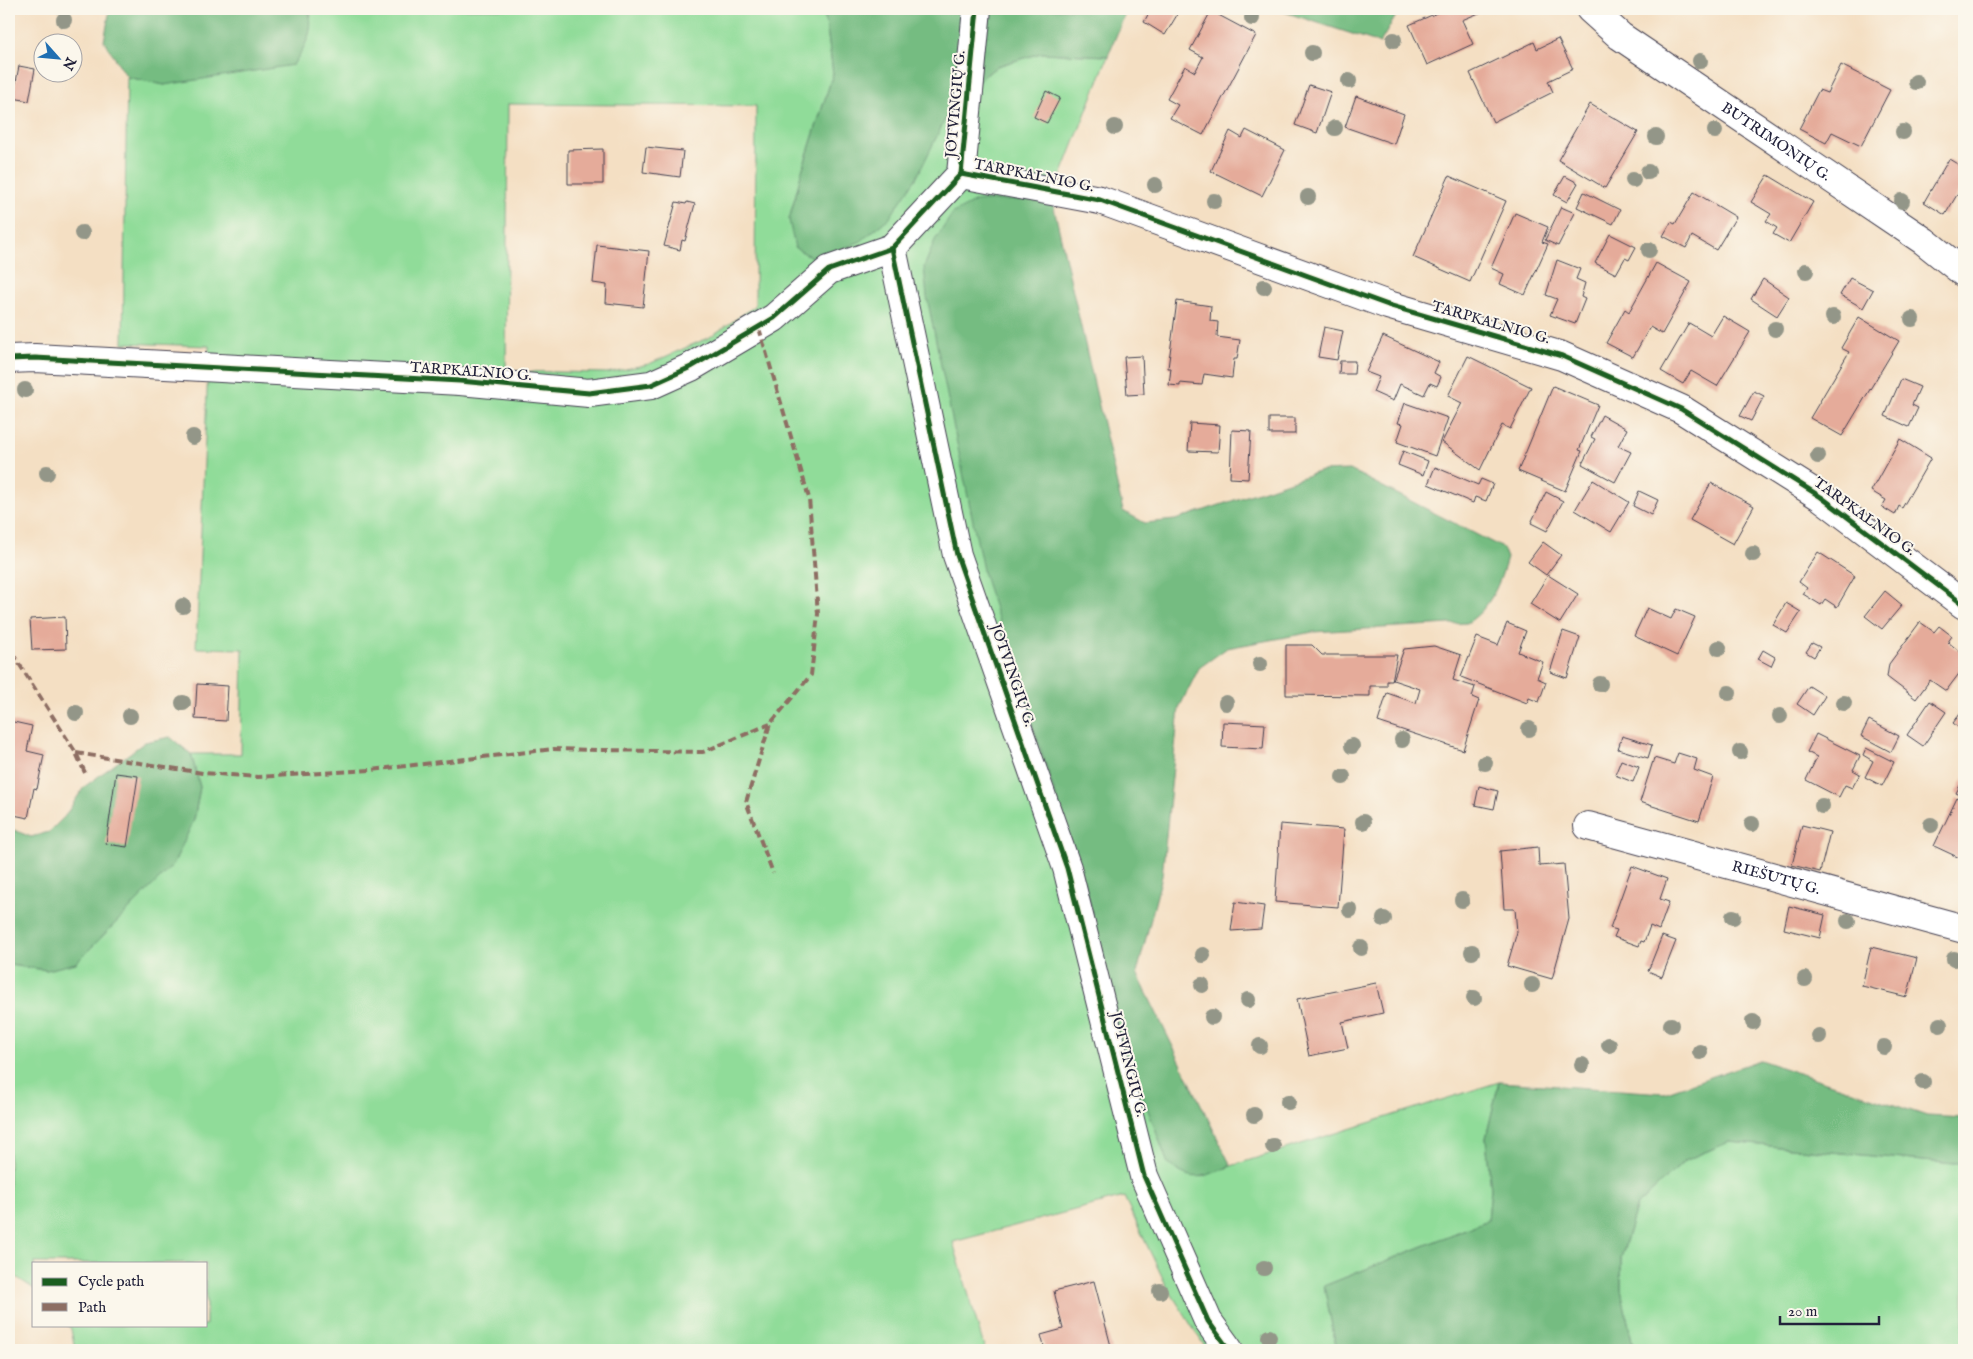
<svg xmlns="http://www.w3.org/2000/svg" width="1973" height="1359" font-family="'IM FELL English',serif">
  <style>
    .green { fill: #90dc99; stroke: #597f6a; fill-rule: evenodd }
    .forest { fill: #74bc81; stroke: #4b6f5e }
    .building { fill: #e5ab9a }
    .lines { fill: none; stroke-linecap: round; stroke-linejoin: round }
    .minor-casing { stroke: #423e4f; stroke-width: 30 }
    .minor { stroke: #fff; stroke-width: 28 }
    .quiet { stroke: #8d6e63; stroke-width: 4; stroke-dasharray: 8 4; stroke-linecap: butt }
    .cycleway-casing { stroke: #fbf7ec; stroke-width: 8 }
    .cycleway { stroke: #1b5e20; stroke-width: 5 }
    .tree { fill: #939688 }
    .labels { text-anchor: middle; stroke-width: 4; stroke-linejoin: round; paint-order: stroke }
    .street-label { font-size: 15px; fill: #22223b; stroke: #fbf7ec }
  </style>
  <rect width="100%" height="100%" fill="#fbf7ec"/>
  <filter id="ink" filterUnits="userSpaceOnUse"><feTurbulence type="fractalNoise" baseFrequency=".02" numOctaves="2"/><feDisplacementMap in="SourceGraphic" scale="10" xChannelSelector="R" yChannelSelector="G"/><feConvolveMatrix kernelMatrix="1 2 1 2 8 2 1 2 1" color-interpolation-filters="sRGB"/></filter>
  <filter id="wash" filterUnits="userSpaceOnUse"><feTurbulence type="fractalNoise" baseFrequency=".0096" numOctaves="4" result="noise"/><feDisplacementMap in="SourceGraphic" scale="20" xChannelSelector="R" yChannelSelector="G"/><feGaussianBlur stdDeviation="1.12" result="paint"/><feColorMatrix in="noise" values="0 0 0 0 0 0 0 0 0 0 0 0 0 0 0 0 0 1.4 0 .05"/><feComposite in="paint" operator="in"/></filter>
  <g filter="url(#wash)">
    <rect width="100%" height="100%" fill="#f4dfc3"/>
    <g class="green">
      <path d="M308,9H822L826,21L833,74L802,171L789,220L938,132L954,101L997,66L1041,53L1108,56L1052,199L1089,898L1113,1016L1201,1177L1231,1166L1499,1082L1486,1138L1491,1189L1488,1220L1324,1286L1337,1350H1207L1167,1287L1124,1197L953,1242L985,1350H75L71,1329L68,1325H206V1263H34V1289L9,1272V965L47,970L194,820L200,787L191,754H241L243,649L196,648L209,346L123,343L127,77L165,85L311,16ZM508,104L756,106L755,306L710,337L649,364L607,373L506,371Z"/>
      <path d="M1729,1142L1954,1164L1964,1163V1350H1634L1621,1290V1258L1637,1205L1686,1160Z"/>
    </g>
    <g class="forest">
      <path d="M110,9H308C316,30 304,48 293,65L164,85L127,77L104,41Z"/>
      <path d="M822,9H1127L1108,56L1041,53L997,66L954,101L917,177L890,217L861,241L817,260L795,248L789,220L802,171L833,74L826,21Z"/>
      <path d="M1275,9H1400L1380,43Z"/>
      <path d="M1052,199L1123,511L1145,523L1175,520L1321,471L1350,470L1503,548L1507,558C1500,583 1490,609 1467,623L1313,632L1227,648L1199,668L1179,708L1162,876L1137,973L1231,1166C1202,1177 1194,1184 1168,1164L1113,1016L1089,898L984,575L927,297L924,267L935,240L953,213L976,201Z"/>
      <path d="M170,737L191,754L200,787L194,820L173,865L76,963L47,970L9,965V828L31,837L49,832L65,816L84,787L145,742Z"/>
      <path d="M1760,1060L1927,1116L1964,1118V1163L1954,1164L1729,1142L1686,1160L1637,1205L1621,1258V1290L1634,1350H1337L1324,1286L1488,1220L1491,1189L1486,1138L1499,1082L1664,1093Z"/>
    </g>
    <g id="blocks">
      <g class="building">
        <path d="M1151,9H1168L1177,15L1165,35L1144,22Z"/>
        <path d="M1446,9H1489L1462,20L1473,44L1427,65L1409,25Z"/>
        <path d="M1211,11L1256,35L1203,135L1170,118L1178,105L1167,99L1185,66L1195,72L1203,57L1190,50Z"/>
        <path d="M1558,39L1573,69L1548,81L1553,92L1493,122L1470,73L1534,42L1537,49Z"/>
        <path d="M1841,65L1890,90L1861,146L1832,132L1826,143L1799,129L1819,90L1827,93Z"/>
        <path d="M19,66L35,69L29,101L13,98Z"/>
        <path d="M1309,85L1331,92L1317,133L1295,125Z"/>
        <path d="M1046,91L1060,98L1047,123L1034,117Z"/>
        <path d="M1356,96L1404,114L1394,144L1345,127Z"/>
        <path d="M1590,104L1638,132L1605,188L1558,160Z"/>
        <path d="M1246,130L1285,150L1262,196L1211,171L1230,131L1242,138Z"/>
        <path d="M646,147L683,151L680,177L643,172Z"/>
        <path d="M603,149V184H568V150Z"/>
        <path d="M1949,159L1964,168V183L1945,215L1924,202Z"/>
        <path d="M1768,175L1813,202L1789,243L1773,234L1777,228L1766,221L1771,214L1751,202Z"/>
        <path d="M1449,176L1506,201L1470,282L1413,257Z"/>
        <path d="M1565,176L1578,183L1567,202L1554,195Z"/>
        <path d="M1584,192L1620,210L1613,224L1577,207Z"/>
        <path d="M1694,192L1736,217L1716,250L1692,236L1686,248L1663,236L1671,222L1675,224Z"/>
        <path d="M676,202L686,204L687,202L695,204L685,241L682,240L680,250L664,246Z"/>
        <path d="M1561,207L1575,213L1558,246L1545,240Z"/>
        <path d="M1515,213L1548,227L1542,242L1548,244L1525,295L1500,284L1504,274L1491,268Z"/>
        <path d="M1610,234L1636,247L1629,260L1625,258L1616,274L1595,263Z"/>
        <path d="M597,245L649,251L643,307L606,303L607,285L593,283Z"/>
        <path d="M1557,260L1580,269L1576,279L1585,283L1581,297L1585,299L1575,324L1550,315L1557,299L1546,295Z"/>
        <path d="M1656,263L1691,282L1662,334L1650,327L1633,357L1606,343L1625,309L1629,312Z"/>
        <path d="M1850,278L1873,290L1863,308L1840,295Z"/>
        <path d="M1763,279L1789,297L1777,316L1751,299Z"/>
        <path d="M1177,301L1211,306L1210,321L1218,322L1217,337L1240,340L1237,359H1234L1232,378L1204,374L1202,385L1180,383V386L1169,385L1171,368H1168Z"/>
        <path d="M1723,316L1750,332L1717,386L1691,371L1683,384L1661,371L1689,323L1711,336Z"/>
        <path d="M1859,317L1899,341L1842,436L1810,418L1849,352L1841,348Z"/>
        <path d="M1324,327L1343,331L1337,360L1318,357Z"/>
        <path d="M1383,336L1439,362L1434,373L1441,377L1437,386L1430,383L1424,395L1400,384L1393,401L1373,392L1379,377L1366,372Z"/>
        <path d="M1142,356L1144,394L1127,395L1124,357Z"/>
        <path d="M1468,356L1531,387L1510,429L1502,425L1480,470L1442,442L1462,403L1448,396Z"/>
        <path d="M1340,361H1355L1354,374H1339Z"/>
        <path d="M1901,379L1920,387L1912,405L1918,408L1909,427L1885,416Z"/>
        <path d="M1553,386L1598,405L1579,450L1582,451L1565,491L1518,471Z"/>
        <path d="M1754,391L1764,396L1751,421L1740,416Z"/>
        <path d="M1405,403L1448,418L1435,456L1397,442L1403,424L1398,423Z"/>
        <path d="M1602,415L1627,429L1618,446L1631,452L1615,482L1582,464L1595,439L1591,437Z"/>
        <rect x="1269" y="418" width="26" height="16"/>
        <path d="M1190,423L1220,425L1218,452L1188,451Z"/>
        <path d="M1232,430L1251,431L1248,479L1230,478Z"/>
        <path d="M1900,439L1931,458L1902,508L1899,506L1895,515L1882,507L1886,500L1871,491Z"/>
        <path d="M1403,451L1428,461L1423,475L1398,465Z"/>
        <path d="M1435,467L1478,485L1481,479L1493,484L1486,501L1475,497L1473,503L1428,484Z"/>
        <path d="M1593,480L1629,502L1611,532L1575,510Z"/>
        <path d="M1711,483L1754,506L1733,544L1690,520Z"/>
        <path d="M1639,491L1658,500L1651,515L1633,506Z"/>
        <path d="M1546,492L1563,501L1547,531L1531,523Z"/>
        <path d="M1543,542L1561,555L1546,575L1528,562Z"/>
        <path d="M1818,552L1855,576L1837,607L1825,599L1821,605L1803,594L1807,588L1799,582Z"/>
        <path d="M1548,575L1578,594L1560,623L1530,604Z"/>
        <path d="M1885,591L1902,605L1882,629L1865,616Z"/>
        <path d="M1786,603L1801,612L1787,633L1773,625Z"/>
        <path d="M1647,608L1671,619L1676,609L1695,617L1677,656L1634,636Z"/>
        <path d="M65,617L66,649L32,650L30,619Z"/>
        <path d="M1920,622L1934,632L1939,626L1952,636L1948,642L1964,655V667L1946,691L1930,680L1916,699L1887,677L1889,664Z"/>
        <path d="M1507,623L1526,631L1518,652L1543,662L1537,678L1546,682L1539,702L1529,698L1527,703L1461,677L1477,637L1498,645Z"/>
        <path d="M1563,631L1580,637L1567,678L1550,672Z"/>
        <path d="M1812,643L1820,647L1814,657L1806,652Z"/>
        <path d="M1286,645H1312L1322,655H1397L1392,681H1387V686H1370V696L1286,695Z"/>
        <path d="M1434,646L1461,655L1453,680L1475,687L1472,697L1479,700L1463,750L1378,722L1387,693L1416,703L1420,689L1393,680L1404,649Z"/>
        <path d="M1763,650L1775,657L1771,666L1758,659Z"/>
        <path d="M197,684L228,686L226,721L195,719Z"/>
        <path d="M1809,686L1825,696L1813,715L1797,704Z"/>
        <path d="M1930,701L1946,712L1923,746L1907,735Z"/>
        <path d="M1964,709V732L1953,723Z"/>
        <path d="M1869,720L1899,736L1891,752L1861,736Z"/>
        <path d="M9,721L32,726L27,751L44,755L37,789L34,788L28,818L9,814Z"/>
        <path d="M1223,722L1265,724L1263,749L1222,747Z"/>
        <path d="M1816,734L1860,756L1853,770L1860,774L1852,788L1845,785L1839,797L1806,780L1817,757L1807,752Z"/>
        <path d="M1622,736L1652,745L1648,758L1618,749Z"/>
        <path d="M1866,748L1894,762L1882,786L1865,777L1873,761L1863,755Z"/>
        <path d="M1678,753L1697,759L1694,770L1713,777L1699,821L1640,802L1654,758L1674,764Z"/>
        <path d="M1621,760L1639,767L1633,782L1615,775Z"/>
        <path d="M116,773L138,776L127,847L106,844Z"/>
        <path d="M1964,778V797L1956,793Z"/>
        <path d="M1479,786L1498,791L1494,809L1475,805Z"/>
        <path d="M1957,798L1964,802V860L1934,846Z"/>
        <path d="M1280,824L1344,829L1338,907L1275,902Z"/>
        <path d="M1802,825L1830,832L1820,872L1792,865Z"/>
        <path d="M1538,847L1539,866L1564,864L1569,919L1552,979L1507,966L1517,932L1515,909H1504L1500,851Z"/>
        <path d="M1632,866L1667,879L1660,899L1669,902L1659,930L1650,926L1644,942L1641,941L1639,946L1614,937L1617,930L1610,928Z"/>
        <path d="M1235,902L1264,906L1261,929L1231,931Z"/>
        <path d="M1789,906L1825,915L1820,938L1784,929Z"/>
        <path d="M1662,936L1676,941L1662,977L1648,971Z"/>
        <path d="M1871,947L1917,958L1907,997L1862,986Z"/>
        <path d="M1376,983L1383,1013L1342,1022L1348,1048L1309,1056L1297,999Z"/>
        <path d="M1094,1281L1112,1350H1045L1041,1335L1063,1329L1054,1291Z"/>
      </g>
    </g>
  </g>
  <g filter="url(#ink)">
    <use href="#blocks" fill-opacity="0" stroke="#423e4f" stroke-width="1"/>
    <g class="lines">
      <g class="minor-casing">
        <g id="minor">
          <path d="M977,9L961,174L892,248L957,555L1067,868L1144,1176L1208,1321L1229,1350"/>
          <path id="s1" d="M1590,9L1620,36L1924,241L1964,273"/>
          <path d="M961,174L1100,200L1388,305L1562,356L1681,409L1821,497L1964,605"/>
          <path d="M9,359L35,358L460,381L589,393L651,385L691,367L774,318L829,270L892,248"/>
          <path id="s2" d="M1588,826L1964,929"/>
        </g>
      </g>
      <use href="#minor" class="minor"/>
      <g class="quiet">
        <path d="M759,328L809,498L818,614L811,675L770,724L746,802L773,873"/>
        <path d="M9,642L11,651L76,753L86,775"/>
        <path d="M76,753L203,773L258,777L371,770L553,749L703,752L770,724"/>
      </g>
      <g class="cycleway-casing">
        <g id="cycleway">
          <path d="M977,9L961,174L892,248L957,555L1067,868L1144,1176L1208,1321L1229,1350"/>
          <path d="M961,174L1100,200L1388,305L1562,356L1681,409L1821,497L1964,605"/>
          <path d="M9,359L35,358L460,381L589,393L651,385L691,367L774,318L829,270L892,248"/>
        </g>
      </g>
      <use href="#cycleway" class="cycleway"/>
    </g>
    <g class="tree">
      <circle cx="1252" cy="18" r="8"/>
      <circle cx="64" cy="20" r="8"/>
      <circle cx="1394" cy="40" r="8"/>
      <circle cx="1312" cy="53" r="8"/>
      <circle cx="1700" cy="61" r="8"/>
      <circle cx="1349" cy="81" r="8"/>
      <circle cx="1916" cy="82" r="8"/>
      <circle cx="1115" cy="127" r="8"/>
      <circle cx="1335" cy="128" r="8"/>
      <circle cx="1715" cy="131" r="8"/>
      <circle cx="1903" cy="132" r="8"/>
      <circle cx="1656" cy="137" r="8"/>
      <circle cx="1648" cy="172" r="8"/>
      <circle cx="1633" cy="180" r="8"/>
      <circle cx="1155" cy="185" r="8"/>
      <circle cx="1308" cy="197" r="8"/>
      <circle cx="1214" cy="201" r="8"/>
      <circle cx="1902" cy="201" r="8"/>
      <circle cx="82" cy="233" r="8"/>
      <circle cx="1649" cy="250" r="8"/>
      <circle cx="1806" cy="271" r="8"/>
      <circle cx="1264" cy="287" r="8"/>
      <circle cx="1833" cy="317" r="8"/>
      <circle cx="1912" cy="319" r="8"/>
      <circle cx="1775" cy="329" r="8"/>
      <circle cx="25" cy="390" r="8"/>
      <circle cx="193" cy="437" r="8"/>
      <circle cx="1818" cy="456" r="8"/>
      <circle cx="47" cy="473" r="8"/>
      <circle cx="1753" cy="554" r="8"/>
      <circle cx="183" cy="606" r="8"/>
      <circle cx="1719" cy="648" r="8"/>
      <circle cx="1260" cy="664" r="8"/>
      <circle cx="1600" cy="684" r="8"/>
      <circle cx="1729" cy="693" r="8"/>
      <circle cx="183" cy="703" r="8"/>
      <circle cx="1226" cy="703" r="8"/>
      <circle cx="1844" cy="703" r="8"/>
      <circle cx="76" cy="713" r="8"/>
      <circle cx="130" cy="716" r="8"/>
      <circle cx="1780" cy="716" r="8"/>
      <circle cx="1529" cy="729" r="8"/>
      <circle cx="1402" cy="740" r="8"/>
      <circle cx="1352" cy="746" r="8"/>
      <circle cx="1740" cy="752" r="8"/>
      <circle cx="1485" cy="763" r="8"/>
      <circle cx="1343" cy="777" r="8"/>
      <circle cx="1822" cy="806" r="8"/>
      <circle cx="1363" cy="822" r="8"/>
      <circle cx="1752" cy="824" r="8"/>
      <circle cx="1931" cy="825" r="8"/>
      <circle cx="1462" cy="900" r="8"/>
      <circle cx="1350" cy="910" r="8"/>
      <circle cx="1733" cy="917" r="8"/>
      <circle cx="1384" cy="919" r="8"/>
      <circle cx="1848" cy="921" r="8"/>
      <circle cx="1361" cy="948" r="8"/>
      <circle cx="1472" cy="952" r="8"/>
      <circle cx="1203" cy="955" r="8"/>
      <circle cx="1954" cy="959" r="8"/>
      <circle cx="1805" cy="979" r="8"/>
      <circle cx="1202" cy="985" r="8"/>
      <circle cx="1532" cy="985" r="8"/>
      <circle cx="1474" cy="998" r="8"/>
      <circle cx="1248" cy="1000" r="8"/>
      <circle cx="1212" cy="1017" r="8"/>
      <circle cx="1753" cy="1022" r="8"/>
      <circle cx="1671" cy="1025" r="8"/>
      <circle cx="1940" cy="1025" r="8"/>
      <circle cx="1819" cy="1036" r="8"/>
      <circle cx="1609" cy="1045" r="8"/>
      <circle cx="1260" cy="1046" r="8"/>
      <circle cx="1884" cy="1047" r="8"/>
      <circle cx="1700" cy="1052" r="8"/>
      <circle cx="1582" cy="1065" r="8"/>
      <circle cx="1923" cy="1082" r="8"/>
      <circle cx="1288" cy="1102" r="8"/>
      <circle cx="1254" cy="1115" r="8"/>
      <circle cx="1273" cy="1146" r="8"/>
      <circle cx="1264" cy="1268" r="8"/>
      <circle cx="1160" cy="1291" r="8"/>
      <circle cx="1269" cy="1337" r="8"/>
    </g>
  </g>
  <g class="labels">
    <g class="street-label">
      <text transform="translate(955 104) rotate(-85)" y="5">JOTVINGIŲ G.</text>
      <text dy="5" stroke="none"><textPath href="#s1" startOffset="229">BUTRIMONIŲ G.</textPath></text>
      <text transform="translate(1034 175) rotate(11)" y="5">TARPKALNIO G.</text>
      <text transform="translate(1491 322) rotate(16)" y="5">TARPKALNIO G.</text>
      <text transform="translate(471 371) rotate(4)" y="5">TARPKALNIO G.</text>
      <text transform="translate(1865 516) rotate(36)" y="5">TARPKALNIO G.</text>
      <text transform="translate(1013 675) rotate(71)" y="5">JOTVINGIŲ G.</text>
      <text dy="5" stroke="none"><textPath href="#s2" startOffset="195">RIEŠUTŲ G.</textPath></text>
      <text transform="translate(1129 1064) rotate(76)" y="5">JOTVINGIŲ G.</text>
    </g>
  </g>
  <rect width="1973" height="1359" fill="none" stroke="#fbf7ec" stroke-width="30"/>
  <rect x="32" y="1262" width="175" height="65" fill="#fbf7ec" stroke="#a4a2a5"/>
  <rect x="42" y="1278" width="25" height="8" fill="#1b5e20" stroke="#a4a2a5"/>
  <text x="78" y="1286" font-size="15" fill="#22223b">Cycle path</text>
  <rect x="42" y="1303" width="25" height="8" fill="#8d6e63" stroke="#a4a2a5"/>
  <text x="78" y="1312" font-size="15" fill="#22223b">Path</text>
  <g transform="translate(58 58) rotate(117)"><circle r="24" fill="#fbf7ec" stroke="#a4a2a5"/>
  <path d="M0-4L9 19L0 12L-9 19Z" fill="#1f6fb2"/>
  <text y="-8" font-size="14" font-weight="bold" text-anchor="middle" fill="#22223b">N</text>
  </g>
  <path d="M1780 1316v8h99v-8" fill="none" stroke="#22223b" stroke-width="2.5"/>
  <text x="1788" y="1316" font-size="15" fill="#22223b" stroke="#fbf7ec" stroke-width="4" paint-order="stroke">20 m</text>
</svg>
